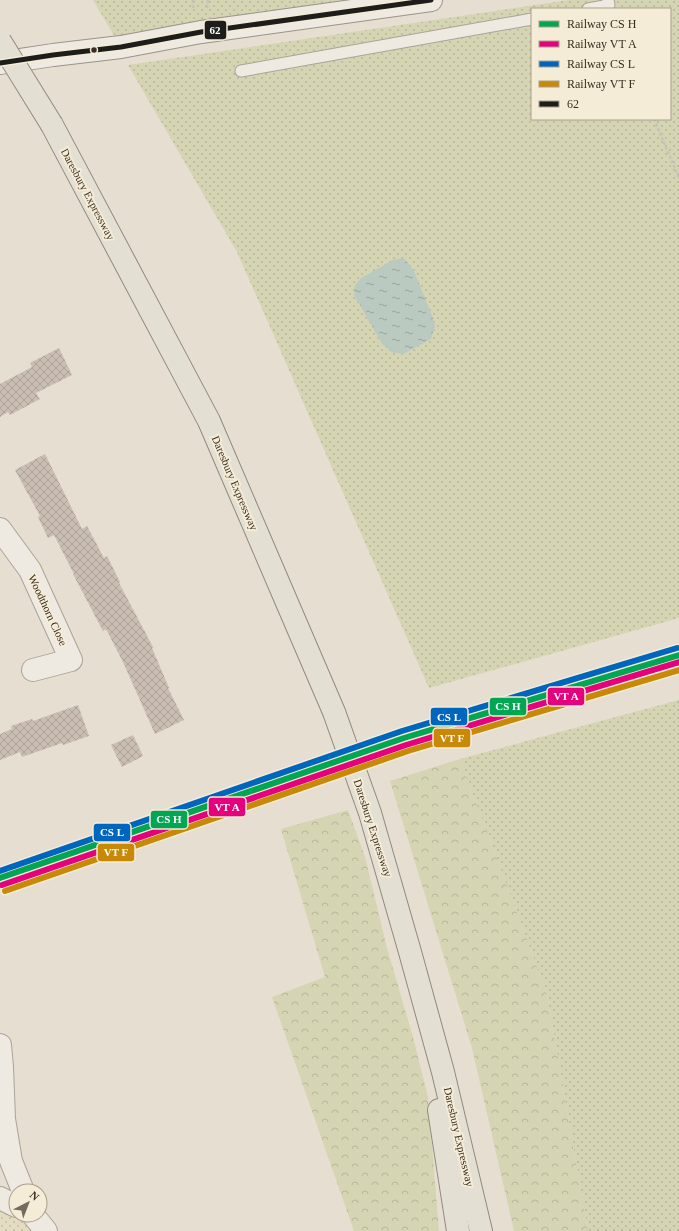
<svg xmlns="http://www.w3.org/2000/svg" width="679" height="1231" font-family="'Times New Roman',serif">
  <style>
    .farmland { fill: url(#farmland-dots) }
    .grass { fill: url(#grass-dots); fill-rule: evenodd }
    .forest { fill: url(#forest-crowns) }
    .water { fill: url(#water-ripples) }
    .building { fill: url(#building-cross-hatch) }
    .lines { fill: none; stroke-linecap: round; stroke-linejoin: round }
    .lane-casing { stroke: #aba398; stroke-width: 13 }
    .street-casing { stroke: #aba398; stroke-width: 24 }
    .secondary-casing { stroke: #9b9388; stroke-width: 24 }
    .primary-casing { stroke: #91897f; stroke-width: 24 }
    .path { stroke: #c7c1b8; stroke-width: 2.5; stroke-dasharray: 3 2; stroke-linecap: butt }
    .lane { stroke: #eee9e1; stroke-width: 11 }
    .street { stroke: #eee9e1; stroke-width: 22 }
    .secondary { stroke: #eee9e1; stroke-width: 22 }
    .primary { stroke: #e4dfd3; stroke-width: 22 }
    .primary-bridge-casing { stroke: #91897f; stroke-width: 24; stroke-linecap: butt }
    .primary-bridge { stroke: #e4dfd3; stroke-width: 22 }
    .bus-1-casing { stroke: #f5ecd7; stroke-width: 8 }
    .bus-1 { stroke: #1d1d1b; stroke-width: 5 }
    .rail-1-casing { stroke: #f5ecd7; stroke-width: 9 }
    .rail-2-casing { stroke: #f5ecd7; stroke-width: 9 }
    .rail-3-casing { stroke: #f5ecd7; stroke-width: 9 }
    .rail-4-casing { stroke: #f5ecd7; stroke-width: 9 }
    .rail-1 { stroke: #00a651; stroke-width: 6 }
    .rail-2 { stroke: #e5007d; stroke-width: 6 }
    .rail-3 { stroke: #0065bd; stroke-width: 6 }
    .rail-4 { stroke: #c88808; stroke-width: 6 }
    .bus-dot { fill: #3a2c20; stroke: #f5ecd7; stroke-width: 1.5 }
    .labels { text-anchor: middle; stroke-width: 4; stroke-linejoin: round; paint-order: stroke }
    .street-label { font-size: 11px; fill: #3a2c20; stroke: #f5ecd7 }
    .line-badge { stroke: #f5ecd7; stroke-width: 1.5 }
    .badge-label { font-size: 11px; text-anchor: middle; font-weight: bold; fill: #fff }
  </style>
  <defs>
    <pattern id="farmland-dots" width="8" height="8" patternUnits="userSpaceOnUse"><rect width="8" height="8" fill="#e4dcc1"/><path d="M2 2h.1M6 6h.1" fill="none" stroke="#c4bda6" stroke-width="1.8" stroke-linecap="round"/></pattern>
    <pattern id="grass-dots" width="8" height="8" patternUnits="userSpaceOnUse"><rect width="8" height="8" fill="#d5d4b3"/><path d="M2 2h.1M6 6h.1" fill="none" stroke="#b8b69a" stroke-width="1.8" stroke-linecap="round"/></pattern>
    <pattern id="forest-crowns" width="20" height="18" patternUnits="userSpaceOnUse"><rect width="20" height="18" fill="#d5d4b3"/><path d="M2 6a3 3 0 1 1 6 0M12 15a3 3 0 1 1 6 0" fill="none" stroke="#b8b69a"/></pattern>
    <pattern id="water-ripples" width="26" height="14" patternUnits="userSpaceOnUse"><rect width="26" height="14" fill="#bbcac1"/><path d="M2 4q2-2 4 0t4 0M15 11q2-2 4 0t4 0" fill="none" stroke="#99a49c"/></pattern>
    <pattern id="building-cross-hatch" width="8" height="8" patternUnits="userSpaceOnUse"><rect width="8" height="8" fill="#c9beb1"/><path d="M0 0l8 8M0 8l8-8" fill="none" stroke="#ada398"/></pattern>
  </defs>
  <rect width="100%" height="100%" fill="#e6ded0"/>
  <path class="farmland" d="M0,1198L16,1215H33L46,1231H0Z"/>
  <g class="grass">
    <path d="M93,0H431L121,47Z"/>
    <path d="M569,0H679V618L429,688L237,252L128,65ZM532,9H670V119H532Z"/>
    <path d="M679,700V1231H588L547,994L460,759Z"/>
  </g>
  <g class="forest">
    <path d="M460,759L547,994L588,1231H514L472,1048L390,781Z"/>
    <path d="M348,810L365,857L387,948L413,1037L428,1097L439,1231H354L272,997L325,977L281,829Z"/>
  </g>
  <path class="water" d="M404,258L414,271L433,318L435,326L431,339L403,354L392,352L382,344L354,295L355,285L361,278L393,260Z"/>
  <g class="building">
    <path d="M59,348L72,375L36,393L40,399L10,415L8,412L0,417V384L32,367L30,363Z"/>
    <path d="M45,454L82,529L87,526L104,558L107,556L120,582L119,583L153,647L152,648L169,688H168L184,720L155,734L123,662L106,629L103,631L73,574H74L54,535L48,538L38,517L40,516L15,470Z"/>
    <path d="M78,705L89,736L63,745L62,743L22,757L20,752L0,760V734L12,729L11,726L32,719L33,721Z"/>
    <path d="M133,735L143,756L122,767L111,745Z"/>
  </g>
  <g class="lines">
    <g class="lane-casing">
      <g id="lane">
        <path d="M588,9L609,5L608,0"/>
        <path d="M241,71L532,19"/>
      </g>
    </g>
    <g class="street-casing">
      <g id="street">
        <path d="M0,529L30,570L71,660L33,670"/>
        <path d="M0,1045L2,1067L4,1119L11,1161L23,1191"/>
        <path d="M0,1198L16,1206"/>
        <path d="M33,1215L46,1231"/>
      </g>
    </g>
    <g class="secondary-casing">
      <path id="secondary" d="M0,63L53,55L121,47L201,32L431,0"/>
    </g>
    <g class="primary-casing">
      <g id="primary">
        <path d="M52,125L209,421L334,712L370,813L410,952L443,1072L481,1231"/>
        <path d="M439,1110L458,1231"/>
      </g>
    </g>
    <g class="path">
      <path d="M193,0V6L194,10"/>
      <path d="M207,8L208,0"/>
      <path d="M654,119L679,178"/>
    </g>
    <use href="#lane" class="lane"/>
    <use href="#street" class="street"/>
    <use href="#secondary" class="secondary"/>
    <use href="#primary" class="primary"/>
    <g class="primary-bridge-casing">
      <path id="primary-bridge" d="M0,41L52,125"/>
    </g>
    <use href="#primary-bridge" class="primary-bridge"/>
    <g class="bus-1-casing">
      <path id="bus-1" d="M0,63L53,55L121,47L201,32L431,0"/>
    </g>
    <use href="#bus-1" class="bus-1"/>
    <g class="rail-1-casing">
      <path id="rail-1" d="M0,878L404,738L679,655"/>
    </g>
    <g class="rail-2-casing">
      <path id="rail-2" d="M2,885L406,745L679,662"/>
    </g>
    <g class="rail-3-casing">
      <path id="rail-3" d="M0,871L402,731L677,648"/>
    </g>
    <g class="rail-4-casing">
      <path id="rail-4" d="M5,891L408,751L679,670"/>
    </g>
    <use href="#rail-1" class="rail-1"/>
    <use href="#rail-2" class="rail-2"/>
    <use href="#rail-3" class="rail-3"/>
    <use href="#rail-4" class="rail-4"/>
  </g>
  <circle class="bus-dot" cx="94" cy="50" r="3.5"/>
  <g class="labels">
    <g class="street-label">
      <text transform="translate(88 194) rotate(62)" y="4">Daresbury Expressway</text>
      <text transform="translate(235 483) rotate(67)" y="4">Daresbury Expressway</text>
      <text transform="translate(48 610) rotate(65)" y="4">Woodthorn Close</text>
      <text transform="translate(373 828) rotate(72)" y="4">Daresbury Expressway</text>
      <text transform="translate(459 1137) rotate(77)" y="4">Daresbury Expressway</text>
    </g>
  </g>
  <g class="line-badge">
    <rect x="204" y="20" width="23" height="20" rx="4" fill="#1d1d1b"/>
    <rect x="547" y="687" width="38" height="19" rx="4" fill="#e5007d"/>
    <rect x="489" y="697" width="38" height="19" rx="4" fill="#00a651"/>
    <rect x="430" y="707" width="38" height="19" rx="4" fill="#0065bd"/>
    <rect x="433" y="728" width="38" height="20" rx="4" fill="#c88808"/>
    <rect x="208" y="797" width="38" height="20" rx="4" fill="#e5007d"/>
    <rect x="150" y="810" width="38" height="19" rx="4" fill="#00a651"/>
    <rect x="93" y="823" width="38" height="19" rx="4" fill="#0065bd"/>
    <rect x="97" y="843" width="38" height="19" rx="4" fill="#c88808"/>
  </g>
  <g class="badge-label">
    <text x="215" y="34">62</text>
    <text x="566" y="700">VT A</text>
    <text x="508" y="710">CS H</text>
    <text x="449" y="721">CS L</text>
    <text x="452" y="742">VT F</text>
    <text x="227" y="811">VT A</text>
    <text x="169" y="823">CS H</text>
    <text x="112" y="836">CS L</text>
    <text x="116" y="856">VT F</text>
  </g>
  <rect x="531" y="8" width="140" height="112" fill="#f5ecd7" stroke="#aa9f8e"/>
  <rect x="539" y="21" width="20" height="6" fill="#00a651" stroke="#aa9f8e"/>
  <text x="567" y="28" font-size="12" fill="#3a2c20">Railway CS H</text>
  <rect x="539" y="41" width="20" height="6" fill="#e5007d" stroke="#aa9f8e"/>
  <text x="567" y="48" font-size="12" fill="#3a2c20">Railway VT A</text>
  <rect x="539" y="61" width="20" height="6" fill="#0065bd" stroke="#aa9f8e"/>
  <text x="567" y="68" font-size="12" fill="#3a2c20">Railway CS L</text>
  <rect x="539" y="81" width="20" height="6" fill="#c88808" stroke="#aa9f8e"/>
  <text x="567" y="88" font-size="12" fill="#3a2c20">Railway VT F</text>
  <rect x="539" y="101" width="20" height="6" fill="#1d1d1b" stroke="#aa9f8e"/>
  <text x="567" y="108" font-size="12" fill="#3a2c20">62</text>
  <g transform="translate(28 1203) rotate(42)"><circle r="19" fill="#f5ecd7" stroke="#aa9f8e"/>
  <path d="M0-3L7 15L0 10L-7 15Z" fill="#766a5e"/>
  <text y="-6" font-size="11" font-weight="bold" text-anchor="middle" fill="#3a2c20">N</text>
  </g>
</svg>
